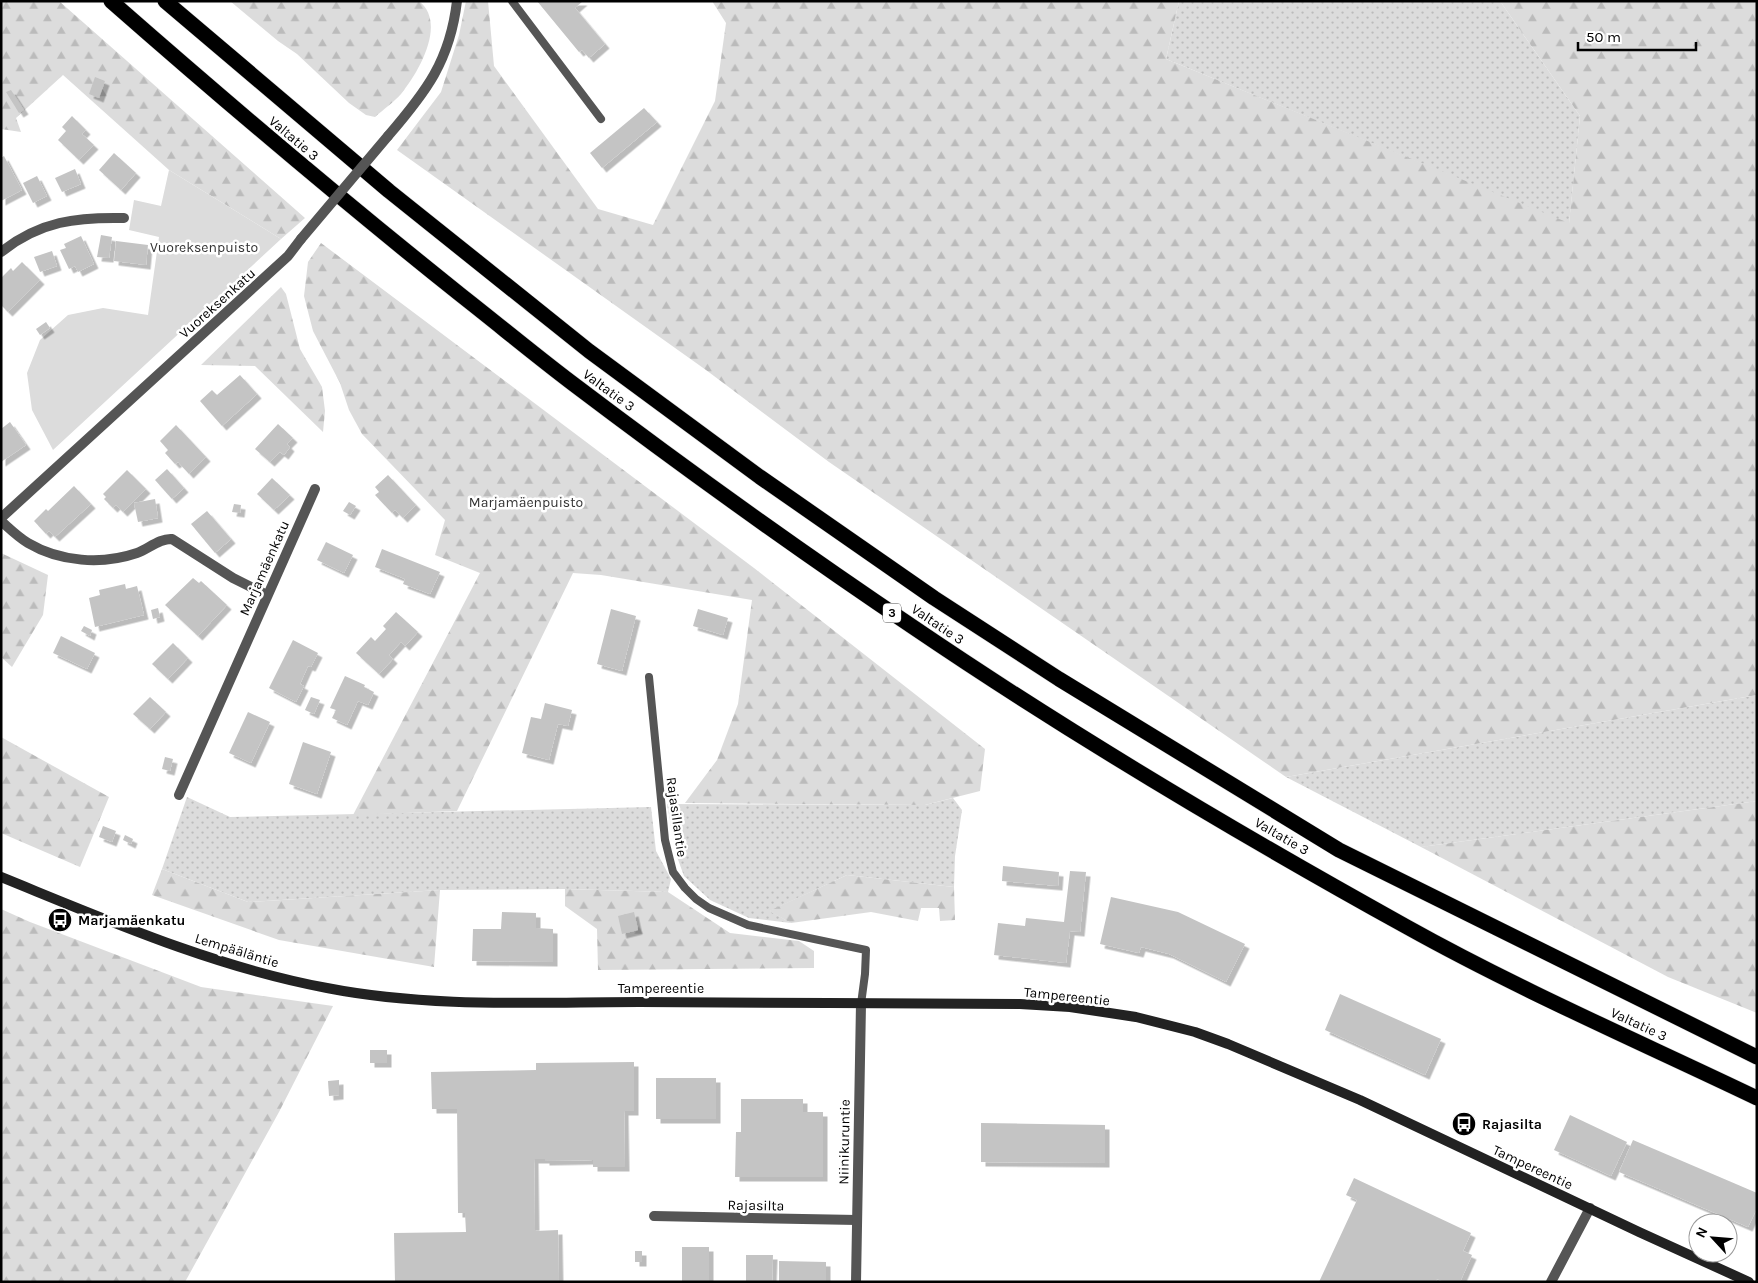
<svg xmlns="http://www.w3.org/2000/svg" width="1758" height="1283" viewBox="0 0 1758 1283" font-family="Karla,sans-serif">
	<defs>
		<pattern id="grass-dots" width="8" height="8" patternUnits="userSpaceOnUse" patternTransform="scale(1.25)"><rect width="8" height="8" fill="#dcdcdc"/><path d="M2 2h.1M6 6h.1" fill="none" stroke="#bbb" stroke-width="1.8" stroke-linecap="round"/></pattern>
		<pattern id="forest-firs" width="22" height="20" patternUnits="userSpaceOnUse" patternTransform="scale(1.25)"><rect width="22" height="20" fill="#dcdcdc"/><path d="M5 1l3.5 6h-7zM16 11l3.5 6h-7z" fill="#bbb"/></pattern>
		<filter id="shadow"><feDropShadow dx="4.5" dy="4.5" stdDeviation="0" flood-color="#0004"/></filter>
	</defs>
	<rect width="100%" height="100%" fill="#fff"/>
	<!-- grass -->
	<g fill="url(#grass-dots)">
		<path d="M1179,1h321l80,115 -11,108 -403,-165z"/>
		<path d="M1757,695v106l-336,46 -135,-70z"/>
		<path d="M187,797l43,20 421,-10 5,44 15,28 -3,13 -103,-3 -125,1 -192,12 -86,-33z"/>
		<path d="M953,798l9,12 -7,46 -1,31 -107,-12 -77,36 21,12 -42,-5 -39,-18 -26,-24 -8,-22 -9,-50 258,1z"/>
	</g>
	<!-- forest -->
	<g fill="url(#forest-firs)">
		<path d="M1,1h58l246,217 -24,21 -112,-69 -106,-95 -47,43 5,14 -20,-3z"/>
		<path d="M230,1h189c28,22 0,71 -18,93 -7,8 -17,15 -26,23l-9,-2 -17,-12 -52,-49 -19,-13z"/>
		<path d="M466,1h22l6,65 104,143 55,16 62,-124 11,-78 -14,-22h467l-13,58 403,164 11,-107 -80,-115h257v694l-471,82 -457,-315 -123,-92 -309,-220 44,-58 18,-57z"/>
		<path d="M321,243l433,325 231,181 -5,42 -55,14 -240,-2 32,-43 21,-56 14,-104 -151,-25 -28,-2 -116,238 -104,4 127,-242 -45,-18 10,-35 -83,-86 -13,-24 -9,-27 -27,-52 -9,-35 4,-34z"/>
		<path d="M281,287l5,7 14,55 22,38 3,24 -2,21 -68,-66 -54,-1z"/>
		<path d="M1,553l47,22 -5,40 -31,52 -11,-10z"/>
		<path d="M1,737l108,60 -29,70 -79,-34z"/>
		<path d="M1757,801v212l-89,-36 -247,-130z"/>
		<path d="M162,869l86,33 192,-12 -6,77 -155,-27 -127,-45z"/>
		<path d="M847,875l107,12 1,33 -15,1 -1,-13h-18l-3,13 -47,-9 -80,11 -22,-12z"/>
		<path d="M565,889l103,3 62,41 69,8 15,10v17l-216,2 -1,-41 -32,-23z"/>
		<path d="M1,909l29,13 171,65 132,19 -54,106 -94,170h-184z"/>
	</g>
	<!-- park -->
	<path fill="#dcdcdc" d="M169,170l112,69 -228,211 -21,-40 -5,-37 13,-33 28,-25 35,-7 45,7 11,-78 -30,-7 5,-30 27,6z"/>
	<!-- building -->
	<g fill="#c4c4c4" filter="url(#shadow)">
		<path d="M537,1h46l-8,7 30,36 -16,14 -7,-8 -3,2z"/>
		<path d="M95,77l10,4 -6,17 -10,-4z"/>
		<path d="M11,90l13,20 -5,3 -13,-21z"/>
		<path d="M644,108l13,14 -55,46 -12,-15z"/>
		<path d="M72,116l14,14 -4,4 12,11 -15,15 -21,-20 8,-9 -4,-4z"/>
		<path d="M114,153l22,20 -15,17 -22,-20z"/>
		<path d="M4,156l18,34 -21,11v-43z"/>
		<path d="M75,169l6,15 -19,8 -7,-14z"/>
		<path d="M37,176l10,20 -14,7 -10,-20z"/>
		<path d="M101,235l11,2 -3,21 -12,-1z"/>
		<path d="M81,236l13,28 -16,8 -3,-6 -6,3 -9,-19 6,-2 -2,-4z"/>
		<path d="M116,241l32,4 -2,20 -32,-4z"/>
		<path d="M52,251l5,15 -17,6 -6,-15z"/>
		<path d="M22,262l18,18 -32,32 -7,-7v-27l10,-10 2,3z"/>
		<path d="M46,322l4,6 -10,7 -4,-6z"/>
		<path d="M240,375l17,19 -35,32 -22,-25 12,-11 5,5z"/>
		<path d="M10,422l16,23 -25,17v-33z"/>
		<path d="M278,424l15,14 -6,6 3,3 -6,8 -4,-3 -10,10 -15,-13z"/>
		<path d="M176,425l30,32 -17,17 -11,-12 -3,2 -10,-11 3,-3 -8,-9z"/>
		<path d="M167,469l17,19 -12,11 -17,-19z"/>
		<path d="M127,470l19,19 -23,23 -7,-7 -3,3 -9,-9 2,-2 -3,-3z"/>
		<path d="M388,475l28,30 -13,13 -8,-8 -3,3 -17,-18 4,-3 -4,-5z"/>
		<path d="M272,478l18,17 -16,15 -17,-16z"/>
		<path d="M74,486l17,18 -36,33 -6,-6 -3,3 -12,-13 12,-12 2,2z"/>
		<path d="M155,499l3,19 -20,4 -4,-19z"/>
		<path d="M349,502l7,4 -6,9 -7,-4z"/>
		<path d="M234,504l7,1 -1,8 -8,-1z"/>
		<path d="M207,511l24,28 -16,14 -24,-29z"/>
		<path d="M326,542l27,13 -9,18 -27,-13z"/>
		<path d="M382,549l58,23 -10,22 -27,-10 2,-5 -30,-12z"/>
		<path d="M193,578l6,5 2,-2 26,24 -29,31 -33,-31z"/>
		<path d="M125,584l1,5 11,-3 7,29 -49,12 -6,-29 11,-3 -1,-5z"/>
		<path d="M158,608l2,9 -7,2 -2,-9z"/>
		<path d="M611,609l25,7 -14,55 -25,-7z"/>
		<path d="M698,609l30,9 -5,17 -30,-9z"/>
		<path d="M396,612l22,20 -13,14 -4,-4 -12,13 4,4 -14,15 -23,-21 15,-16 4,4 11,-12 -3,-3z"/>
		<path d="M84,626l8,4 -2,6 -9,-5z"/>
		<path d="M61,636l34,17 -8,16 -34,-16z"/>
		<path d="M293,640l25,13 -7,14 -3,-1 -8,18 4,2 -8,16 -27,-14z"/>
		<path d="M173,643l15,15 -20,21 -16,-15z"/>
		<path d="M345,676l20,9 -1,2 10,5 -6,13 -10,-4 -11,24 -15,-7 4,-8 -6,-2z"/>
		<path d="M150,697l16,15 -16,17 -17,-15z"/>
		<path d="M311,697l9,3 -6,14 -9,-4z"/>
		<path d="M545,703l27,7 -4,16 -10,-2 -9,36 -27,-7 9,-36 10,2z"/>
		<path d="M248,712l22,10 -19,41 -22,-10z"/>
		<path d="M303,742l28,10 -14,42 -28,-10z"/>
		<path d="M165,757l8,2 -3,12 -8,-2z"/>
		<path d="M103,826l13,5 -4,11 -13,-5z"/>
		<path d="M125,835l8,4 -2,5 -8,-4z"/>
		<path d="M1003,866l56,6 -1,14 -56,-5z"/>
		<path d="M1070,871l16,1 -6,60 -10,-1 -4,32 -72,-8 4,-32 27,3 1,-8 38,4z"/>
		<path d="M1111,897l67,15 67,32 -19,38 -57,-28 -28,-7 -2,6 -39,-9z"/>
		<path d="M502,912l34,1v15l17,1v33l-81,-1 1,-32h28z"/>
		<path d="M634,912l4,18 -16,4 -4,-18z"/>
		<path d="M1340,994l101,45 -16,36 -100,-45z"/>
		<rect x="370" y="1050" width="17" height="13"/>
		<path d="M634,1062v49h-10l1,56h-32v-7l-48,1v-2h-11l1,72 23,-1 1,52h-164l-1,-49 72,-1 -1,-19h-7l-1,-104h-25l-1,-37 105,-2v-7z"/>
		<rect x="656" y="1078" width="60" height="41"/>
		<path d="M339,1080v15l-10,1 -1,-15z"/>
		<path d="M741,1099h62v13h20v65h-88l1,-45h5z"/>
		<path d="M1570,1115l57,27 -16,34 -57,-26z"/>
		<path d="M981,1123l124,2v38l-124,-1z"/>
		<path d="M1633,1140l124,53v15l-9,19 -129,-55z"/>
		<path d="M1354,1178l117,55 -8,18 9,4 -12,27h-16l-7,-3 -1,3h-117l38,-82 -11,-5z"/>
		<rect x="682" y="1247" width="27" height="35"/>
		<rect x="635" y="1251" width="7" height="11"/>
		<path d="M746,1255h27l-1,27h-26z"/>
		<path d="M779,1261l47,1v20h-47z"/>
	</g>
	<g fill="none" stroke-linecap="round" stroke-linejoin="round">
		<!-- motorway casing -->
		<g stroke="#dbdbdb" stroke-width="16">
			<g id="motorway">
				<path d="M111,1c115,101 232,200 351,295 37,29 73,59 110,87 111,84 225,166 341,244 159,108 326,207 494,300 113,63 233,115 350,171"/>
				<path d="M165,1l224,190 200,160 171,126 174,121 125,81 280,171 418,207"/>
			</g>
		</g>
		<!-- service -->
		<g stroke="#555" stroke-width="8">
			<path d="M512,1l89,118"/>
			<path d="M649,677l16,163 8,32 12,16 11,11 13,9 39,17 118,25 -1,24 -4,30"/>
		</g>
		<!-- minor -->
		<g stroke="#555" stroke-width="10">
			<path d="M388,136c38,-44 62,-75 69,-135"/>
			<path d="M1,252c39,-31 76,-35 123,-34"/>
			<path d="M1,518l287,-262 13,-17"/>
			<path d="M1,521c9,8 17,16 27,22 32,19 74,22 109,10 11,-4 23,-15 35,-14l61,39 34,17"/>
			<path d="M179,795l136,-306"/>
			<path d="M654,1216l203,4"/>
			<path d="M856,1282l5,-278"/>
			<path d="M1551,1282l39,-74"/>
		</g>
		<!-- secondary -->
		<path stroke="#222" stroke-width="10" d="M1,877c106,43 213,90 326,111 102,20 209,14 312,14 127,0 254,2 381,2l50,3 66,10 59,15 33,12 132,56 279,132 110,50"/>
		<!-- motorway -->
		<use href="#motorway" stroke="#000" stroke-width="15"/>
		<!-- minor-bridge -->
		<path stroke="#555" stroke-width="10" d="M301,239l87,-103"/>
	</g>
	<!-- icons -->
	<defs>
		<g id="bus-disc" transform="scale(1.25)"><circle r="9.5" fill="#000" stroke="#fff"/><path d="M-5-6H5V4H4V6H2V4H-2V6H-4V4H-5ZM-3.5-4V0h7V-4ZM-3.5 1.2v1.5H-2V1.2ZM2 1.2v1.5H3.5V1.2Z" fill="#fff"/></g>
	</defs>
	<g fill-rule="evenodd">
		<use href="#bus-disc" x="60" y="920"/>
		<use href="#bus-disc" x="1464" y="1124"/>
	</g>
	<g text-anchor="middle" stroke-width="5" stroke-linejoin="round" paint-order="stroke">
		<!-- shield labels -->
		<rect fill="#fff" stroke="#4c4c4c" stroke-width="1" x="883" y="603.5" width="18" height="19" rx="4"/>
		<g font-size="12" font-weight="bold" fill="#000">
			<text x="892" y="617">3</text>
		</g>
		<!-- street labels -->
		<g font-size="14" fill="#000" stroke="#fff">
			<text transform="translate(294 138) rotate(40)" y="5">Valtatie 3</text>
			<text transform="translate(217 303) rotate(-42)" y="5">Vuoreksenkatu</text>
			<text transform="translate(609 390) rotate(36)" y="5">Valtatie 3</text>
			<text transform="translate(264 568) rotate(-66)" y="5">Marjamäenkatu</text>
			<text transform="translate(938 624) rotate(34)" y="5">Valtatie 3</text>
			<text transform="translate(677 817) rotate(82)" y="5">Rajasillantie</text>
			<text transform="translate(1282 836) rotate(30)" y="5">Valtatie 3</text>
			<text transform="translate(237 950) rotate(17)" y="5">Lempääläntie</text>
			<text x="661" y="993">Tampereentie</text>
			<text transform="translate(1067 996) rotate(6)" y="5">Tampereentie</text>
			<text transform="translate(1639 1024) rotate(25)" y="5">Valtatie 3</text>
			<text transform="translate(844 1142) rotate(-89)" y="5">Niinikuruntie</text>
			<text transform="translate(1533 1167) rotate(25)" y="5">Tampereentie</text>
			<text transform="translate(756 1205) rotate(1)" y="5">Rajasilta</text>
		</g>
		<!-- park labels -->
		<g font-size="14" fill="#333" stroke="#fff">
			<text x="204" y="252">Vuoreksenpuisto</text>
			<text x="526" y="507">Marjamäenpuisto</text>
		</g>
		<!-- poi labels -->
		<g font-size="14" font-weight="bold" fill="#000" stroke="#fff" text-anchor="start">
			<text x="78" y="925">Marjamäenkatu</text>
			<text x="1482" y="1129">Rajasilta</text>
		</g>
	</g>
	<!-- border -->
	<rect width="1758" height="1283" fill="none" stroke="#000000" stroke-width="5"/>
	<!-- north arrow -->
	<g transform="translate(1713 1238) rotate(296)"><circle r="24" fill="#ffffff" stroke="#999999"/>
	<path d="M0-4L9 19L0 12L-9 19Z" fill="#000000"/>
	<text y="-8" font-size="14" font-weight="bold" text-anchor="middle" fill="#000000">N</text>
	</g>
	<!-- scale -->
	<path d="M1578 42v8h118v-8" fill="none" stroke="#000000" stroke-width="2.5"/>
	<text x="1586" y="42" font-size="15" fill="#000000" stroke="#ffffff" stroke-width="4" paint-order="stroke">50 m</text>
</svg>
